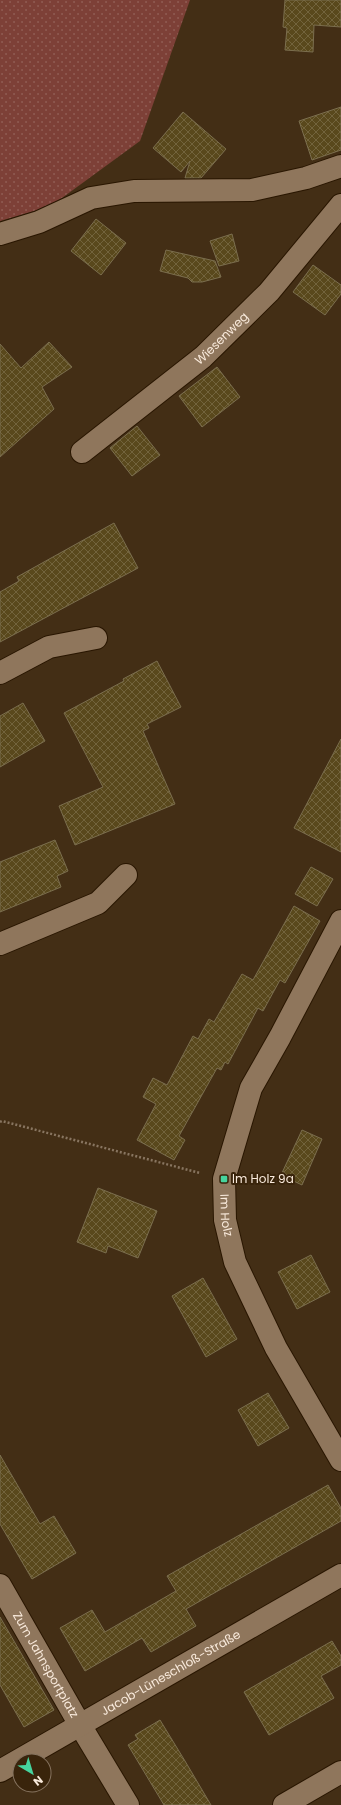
<svg xmlns="http://www.w3.org/2000/svg" width="341" height="1805" viewBox="0 0 341 1805" font-family="Poppins,sans-serif">
	<defs>
		<pattern id="grass-dots" width="8" height="8" patternUnits="userSpaceOnUse"><rect width="8" height="8" fill="#7d4037"/><path d="M2 2h.1M6 6h.1" fill="none" stroke="#905c53" stroke-width="1.8" stroke-linecap="round"/></pattern>
		<pattern id="building-cross-hatch" width="8" height="8" patternUnits="userSpaceOnUse"><rect width="8" height="8" fill="#59481c"/><path d="M0 0l8 8M0 8l8-8" fill="none" stroke="#72633c"/></pattern>
	</defs>
	<rect width="100%" height="100%" fill="#432e15"/>
	<!-- grass -->
	<path fill="url(#grass-dots)" d="M0,0h190l-50,141 -89,65 -51,15z"/>
	<!-- building -->
	<g fill="url(#building-cross-hatch)" stroke="#7b6e4e">
		<path d="M285,0h56v27l-27,-2 -1,27 -28,-2 2,-22 -4,-1z"/>
		<path d="M341,107v43l-29,10 -13,-39z"/>
		<path d="M183,112l43,37 -25,29h-16l5,-17 -9,11 -28,-24z"/>
		<path d="M96,219l30,24 -25,32 -30,-24z"/>
		<path d="M232,234l7,27 -20,5 -9,-25z"/>
		<path d="M166,250l49,11 6,16 -19,5h-10l-4,-4 -28,-7z"/>
		<path d="M313,265l28,20v9l-16,21 -32,-23z"/>
		<path d="M49,342l23,25 -30,20 12,22 -54,48v-113l21,24z"/>
		<path d="M217,367l23,30 -38,30 -23,-31z"/>
		<path d="M137,426l23,29 -28,21 -22,-28z"/>
		<path d="M114,523l24,45 -138,74v-50l19,-11 -2,-4z"/>
		<path d="M157,661l24,46 -34,17 2,4 -6,3 32,73 -100,41 -16,-39 44,-19 -39,-74 60,-32 -1,-2z"/>
		<path d="M23,703l22,38 -45,26v-51z"/>
		<path d="M341,739v113l-47,-24z"/>
		<path d="M55,840l13,31 -11,5 4,11 -61,25v-50z"/>
		<path d="M311,867l22,12 -16,27 -22,-12z"/>
		<path d="M294,906l26,15 -35,62 -5,-3 -17,31 -5,-3 -30,56 -3,-2 -4,8 -4,-2 -38,68 6,4 -11,20 -37,-20 19,-36 -13,-7 10,-19 14,7 26,-49 5,3 11,-20 5,3 28,-48 11,6z"/>
		<path d="M302,1130l20,9 -20,46 -21,-10z"/>
		<path d="M98,1188l59,23 -19,47 -30,-12 -2,7 -29,-11z"/>
		<path d="M311,1255l19,37 -33,17 -19,-37z"/>
		<path d="M203,1278l34,61 -31,18 -34,-61z"/>
		<path d="M268,1393l21,35 -31,18 -20,-36z"/>
		<path d="M0,1455l40,69 14,-8 22,37 -44,26 -32,-55z"/>
		<path d="M328,1485l13,23v13l-155,88 10,17 -45,26 -9,-14 -57,33 -25,-43 32,-18 13,22 71,-41 -9,-15z"/>
		<path d="M0,1617l54,93 -30,17 -24,-42z"/>
		<path d="M332,1641l9,15v9l-20,11 13,22 -65,37 -25,-43z"/>
		<path d="M160,1720l25,41 26,44h-47l-36,-60 10,-6 -3,-4z"/>
	</g>
	<g fill="none" stroke-linecap="round" stroke-linejoin="round">
		<!-- minor casing -->
		<g stroke="#291600" stroke-width="24">
			<g id="minor">
				<path d="M0,234l39,-12 52,-24 43,-7 118,-1 54,-12 35,-12"/>
				<path id="s1" d="M82,452l121,-95 66,-65 72,-87"/>
				<path d="M0,673l49,-26 47,-9"/>
				<path id="s2" d="M341,921l-61,116 -29,51 -27,91 1,41 10,42 41,86 65,112"/>
				<path d="M0,944l98,-41 28,-28"/>
				<path id="s3" d="M0,1585l80,140 48,80"/>
				<path id="s4" d="M0,1771l341,-196"/>
				<path d="M284,1805l57,-33"/>
			</g>
		</g>
		<!-- path -->
		<path stroke="#887560" stroke-width="2.5" stroke-dasharray="2 2" stroke-linecap="butt" d="M0,1122l2,-1 198,52"/>
		<!-- minor -->
		<use href="#minor" stroke="#8f765c" stroke-width="22"/>
	</g>
	<!-- markers -->
	<rect fill="#46d49e" stroke="#39240b" stroke-width="1.5" x="220" y="1175" width="8" height="8" rx="2"/>
	<g text-anchor="middle" stroke-width="4" stroke-linejoin="round" paint-order="stroke">
		<!-- street labels -->
		<g font-size="12" fill="#f9eadc" stroke="#39240b">
			<text dy="4" stroke="none"><textPath href="#s1" startOffset="180">Wiesenweg</textPath></text>
			<text dy="4" stroke="none"><textPath href="#s2" startOffset="321">Im Holz</textPath></text>
			<text dy="4" stroke="none"><textPath href="#s3" startOffset="92">Zum Jahnsportplatz</textPath></text>
			<text dy="4" stroke="none"><textPath href="#s4" startOffset="197">Jacob-Lüneschloß-Straße</textPath></text>
		</g>
		<!-- poi labels -->
		<g font-size="12" fill="#f9eadc" stroke="#39240b" text-anchor="start">
			<text x="232" y="1183">Im Holz 9a</text>
		</g>
	</g>
	<!-- north arrow -->
	<g transform="translate(32 1773) rotate(142)"><circle r="19" fill="#39240b" stroke="#86735f"/>
	<path d="M0-3L7 15L0 10L-7 15Z" fill="#46d49e"/>
	<text y="-6" font-size="11" font-weight="bold" text-anchor="middle" fill="#f9eadc">N</text>
	</g>
</svg>
